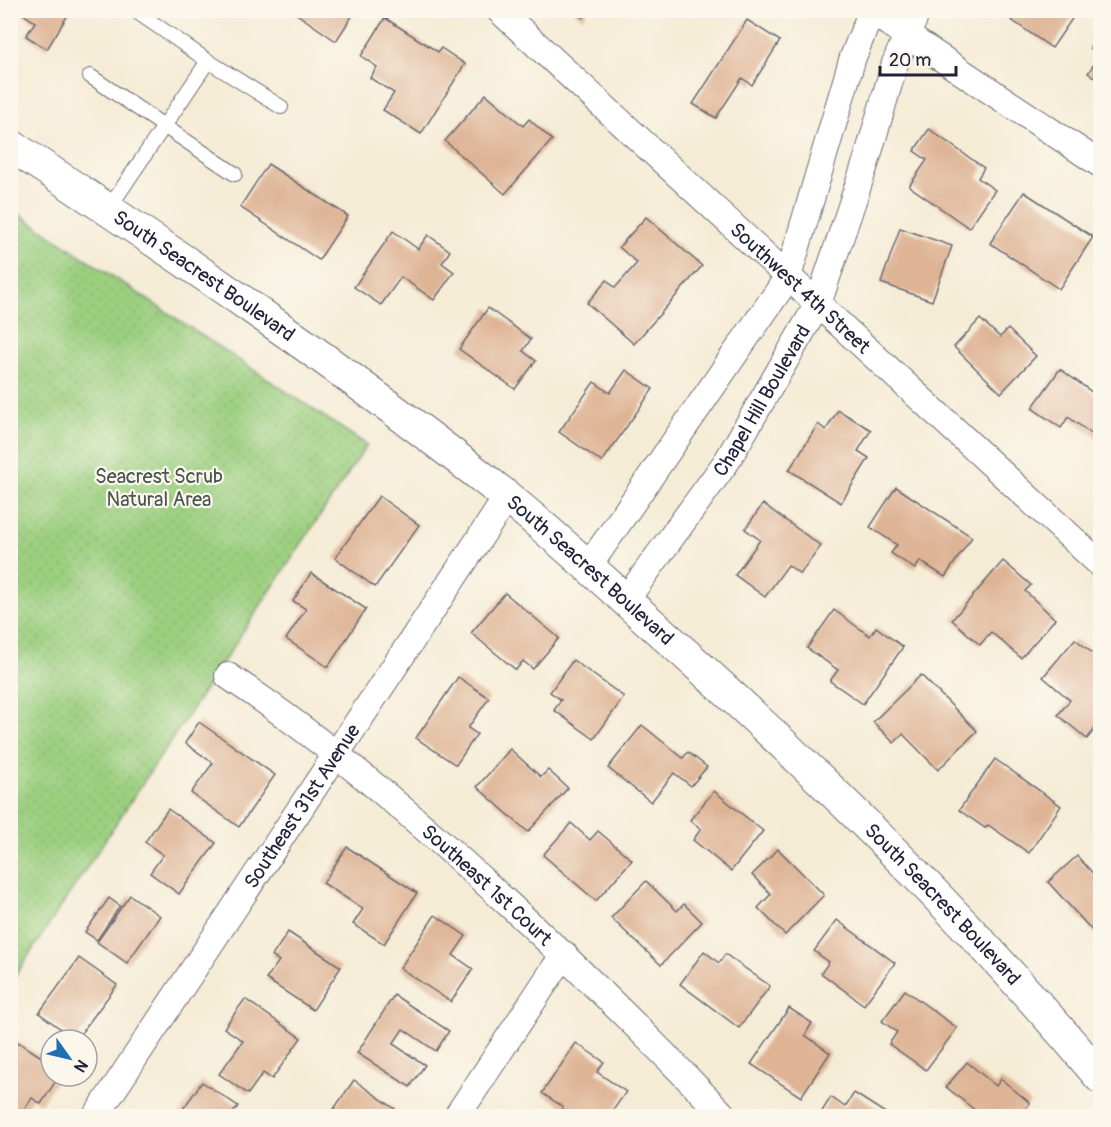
<svg xmlns="http://www.w3.org/2000/svg" width="1111" height="1127" viewBox="0 0 1111 1127" font-family="Pangolin,sans-serif">
	<defs>
		<pattern id="grass-dots" width="8" height="8" patternUnits="userSpaceOnUse" patternTransform="scale(1.5)"><rect width="8" height="8" fill="#9ccf80"/><path d="M2 2h.1M6 6h.1" fill="none" stroke="#86b170" stroke-width="1.8" stroke-linecap="round"/></pattern>
	</defs>
	<rect width="100%" height="100%" fill="#fbf7ec"/>
	<filter id="ink" filterUnits="userSpaceOnUse"><feTurbulence type="fractalNoise" baseFrequency=".0167" numOctaves="2"/><feDisplacementMap in="SourceGraphic" scale="12" xChannelSelector="R" yChannelSelector="G"/><feConvolveMatrix kernelMatrix="1 2 1 2 8 2 1 2 1" color-interpolation-filters="sRGB"/></filter>
	<filter id="wash" filterUnits="userSpaceOnUse"><feTurbulence type="fractalNoise" baseFrequency=".008" numOctaves="4" result="noise"/><feDisplacementMap in="SourceGraphic" scale="24" xChannelSelector="R" yChannelSelector="G"/><feGaussianBlur stdDeviation="1.35" result="paint"/><feColorMatrix in="noise" values="0 0 0 0 0 0 0 0 0 0 0 0 0 0 0 0 0 1.4 0 .05"/><feComposite in="paint" operator="in"/></filter>
	<g filter="url(#wash)">
		<rect width="100%" height="100%" fill="#f5ecd6"/>
		<!-- grass -->
		<path fill="url(#grass-dots)" stroke="#5f785e" stroke-width="1.5" d="M11,209l356,236 -356,537z"/>
		<g id="blocks">
			<!-- building -->
			<g fill="#deb495">
				<path d="M17,10h54l-24,39 -21,-13 9,-14z"/>
				<path d="M291,10h65l-20,31z"/>
				<path d="M571,10h17l-5,8z"/>
				<path d="M997,10h81l-26,38z"/>
				<path d="M385,18l53,34 3,-4 24,16 -44,70 -38,-24 11,-17 -24,-15 7,-11 -16,-11z"/>
				<path d="M747,20l33,21 -28,44 -10,-7 -26,40 -23,-14z"/>
				<path d="M1100,32v49l-12,-8 12,-18 -10,-7z"/>
				<path d="M486,94l37,32 6,-7 23,21 -47,54 -60,-53z"/>
				<path d="M929,129l55,39 -6,10 17,12 -26,38 -60,-42 18,-26 -13,-9z"/>
				<path d="M268,164l80,52 -29,44 -79,-53z"/>
				<path d="M1024,192l69,45 -34,52 -69,-46z"/>
				<path d="M646,217l56,49 -68,78 -47,-41 20,-23 8,8 22,-25 -18,-16z"/>
				<path d="M900,228l52,18 -20,55 -51,-18z"/>
				<path d="M393,231l25,18 10,-14 22,16 -8,12 12,9 -20,28 -33,-23 -20,28 -27,-18z"/>
				<path d="M488,308l43,31 -8,12 13,10 -21,28 -56,-40z"/>
				<path d="M980,319l20,18 8,-8 28,27 -35,37 -47,-46z"/>
				<path d="M1060,369l40,29v42l-32,-23 -7,11 -29,-20z"/>
				<path d="M626,370l27,19 -51,73 -43,-30 35,-50 16,11z"/>
				<path d="M838,410l33,20 -13,21 11,7 -28,45 -52,-33 29,-46 8,6z"/>
				<path d="M896,487l76,50 -27,40 -25,-16 -5,8 -24,-16 6,-8 -27,-18z"/>
				<path d="M379,496l40,29 -44,62 -40,-29z"/>
				<path d="M763,504l58,42 -21,28 -12,-9 -23,32 -30,-22 25,-35 -15,-11z"/>
				<path d="M1003,561l28,24 -6,6 30,28 -34,39 -30,-26 -11,13 -28,-25z"/>
				<path d="M311,573l55,36 -38,58 -42,-28 20,-30 -13,-8z"/>
				<path d="M505,593l54,45 -26,31 -10,-8 -7,9 -45,-37z"/>
				<path d="M834,610l36,26 6,-9 27,20 -40,57 -33,-23 8,-11 -31,-22z"/>
				<path d="M1075,639l25,20v63l-13,17 -29,-24 12,-15 -27,-23z"/>
				<path d="M573,660l51,37 -30,42 -40,-29 7,-10 -11,-8z"/>
				<path d="M921,675l56,56 -39,39 -35,-36 -9,9 -21,-21z"/>
				<path d="M458,677l31,21 -21,30 9,6 -21,31 -40,-27z"/>
				<path d="M199,722l76,53 -36,52 -48,-34 22,-30 -28,-20z"/>
				<path d="M642,725l41,33 5,-6 19,15 -16,19 -17,-13 -23,29 -43,-34z"/>
				<path d="M510,749l31,28 7,-7 20,18 -40,44 -51,-45z"/>
				<path d="M995,759l66,47 -32,47 -41,-28 -3,3 -26,-18z"/>
				<path d="M714,791l49,40 -32,40 -38,-31 8,-11 -11,-9z"/>
				<path d="M168,809l48,34 -37,51 -29,-21 13,-18 -18,-13z"/>
				<path d="M571,823l19,17 8,-9 34,29 -36,41 -53,-46z"/>
				<path d="M347,847l70,46 -33,51 -31,-20 10,-15 -40,-26z"/>
				<path d="M778,849l46,46 -39,40 -27,-27 13,-14 -19,-19z"/>
				<path d="M1077,856l23,25 -1,57 -51,-56z"/>
				<path d="M646,881l31,30 7,-7 18,18 -41,43 -50,-47z"/>
				<path d="M130,895l30,21 -33,47 -30,-21z"/>
				<path d="M109,898l11,8 -23,34 -12,-8z"/>
				<path d="M435,915l31,21 -13,19 20,14 -22,33 -51,-34z"/>
				<path d="M837,920l58,43 -31,42 -43,-32 8,-11 -15,-11z"/>
				<path d="M288,932l53,35 -28,43 -47,-31 13,-18 -7,-5z"/>
				<path d="M704,951l15,12 6,-9 45,32 -31,42 -59,-44z"/>
				<path d="M79,958l38,27 -41,55 -37,-27z"/>
				<path d="M905,990l52,38 -31,42 -37,-26 8,-12 -15,-11z"/>
				<path d="M394,995l55,36 -13,20 -33,-22 -10,15 32,21 -15,22 -53,-34z"/>
				<path d="M245,999l56,39 -29,41 -9,-6 -15,21 -29,-20 24,-33 -19,-13z"/>
				<path d="M789,1008l23,15 -7,12 25,18 -29,44 -50,-33z"/>
				<path d="M18,1042l33,21v13h8l-18,28 -9,-6 -12,18h-10v-63z"/>
				<path d="M576,1043l28,19 -7,10 29,20 -17,24h-52l6,-9 -21,-14z"/>
				<path d="M967,1062l29,24 5,-7 29,24 -11,13h-48l5,-5 -30,-24z"/>
				<path d="M354,1080l41,29 -5,7h-61z"/>
				<path d="M202,1082l36,24 -7,10h-53z"/>
				<path d="M854,1093l36,23h-71l12,-19 14,10z"/>
			</g>
		</g>
	</g>
	<g filter="url(#ink)">
		<use href="#blocks" fill-opacity="0" stroke="#6c6971" stroke-width="1.5"/>
		<g fill="none" stroke-linecap="round" stroke-linejoin="round">
			<!-- service casing -->
			<g stroke="#6c6971" stroke-width="16">
				<g id="service">
					<path d="M137,12l71,49"/>
					<path d="M90,76l145,98"/>
					<path d="M107,211l101,-150 73,46"/>
				</g>
			</g>
			<!-- minor casing -->
			<g stroke="#6c6971" stroke-width="28">
				<g id="minor">
					<path id="s1" d="M499,10l601,554"/>
					<path d="M872,12l228,152"/>
					<path d="M588,567l200,-290 65,-220 19,-47"/>
					<path id="s2" d="M625,601l102,-140 91,-157 48,-142 29,-99 23,-53"/>
					<path id="s3" d="M228,676c94,62 180,135 262,211 81,74 159,150 234,229"/>
					<path id="s4" d="M96,1116l411,-619"/>
					<path d="M457,1116l107,-162"/>
				</g>
			</g>
			<!-- tertiary casing -->
			<g stroke="#6c6971" stroke-width="34">
				<g id="tertiary">
					<path id="s5" d="M10,145c170,111 338,226 496,351 51,41 99,86 147,129 159,141 311,290 447,452"/>
				</g>
			</g>
			<!-- service -->
			<use href="#service" stroke="#fff" stroke-width="14"/>
			<!-- minor -->
			<use href="#minor" stroke="#fff" stroke-width="26"/>
			<!-- tertiary -->
			<use href="#tertiary" stroke="#fff" stroke-width="32"/>
		</g>
	</g>
	<g text-anchor="middle" stroke-width="4.5" stroke-linejoin="round" paint-order="stroke">
		<!-- street labels -->
		<g font-size="20" fill="#22223b" stroke="#fbf7ec">
			<text dy="7" stroke="none"><textPath href="#s5" startOffset="234">South Seacrest Boulevard</textPath></text>
			<text dy="7" stroke="none"><textPath href="#s1" startOffset="410">Southwest 4th Street</textPath></text>
			<text dy="7" stroke="none"><textPath href="#s2" startOffset="243">Chapel Hill Boulevard</textPath></text>
			<text dy="7" stroke="none"><textPath href="#s5" startOffset="720">South Seacrest Boulevard</textPath></text>
			<text dy="7" stroke="none"><textPath href="#s4" startOffset="372">Southeast 31st Avenue</textPath></text>
			<text dy="7" stroke="none"><textPath href="#s3" startOffset="333">Southeast 1st Court</textPath></text>
			<text dy="7" stroke="none"><textPath href="#s5" startOffset="1206">South Seacrest Boulevard</textPath></text>
		</g>
		<!-- park labels -->
		<g font-size="20" fill="#475650" stroke="#fbf7ec">
			<text x="159" y="483">Seacrest Scrub<tspan x="159" dy="23">Natural Area</tspan></text>
		</g>
	</g>
	<!-- margin -->
	<rect width="1111" height="1127" fill="none" stroke="#fbf7ec" stroke-width="36"/>
	<!-- north arrow -->
	<g transform="translate(69 1058) rotate(124)"><circle r="28" fill="#fbf7ec" stroke="#a4a2a5" stroke-width="1.5"/>
	<path d="M0-4.5L10 22L0 15L-10 22Z" fill="#1f6fb2"/>
	<text y="-9" font-size="16" font-weight="bold" text-anchor="middle" fill="#22223b">N</text>
	</g>
	<!-- scale -->
	<path d="M880 66v9h76v-9" fill="none" stroke="#22223b" stroke-width="3"/>
	<text x="889" y="66" font-size="18" fill="#22223b" stroke="#fbf7ec" stroke-width="4.5" paint-order="stroke">20 m</text>
</svg>
